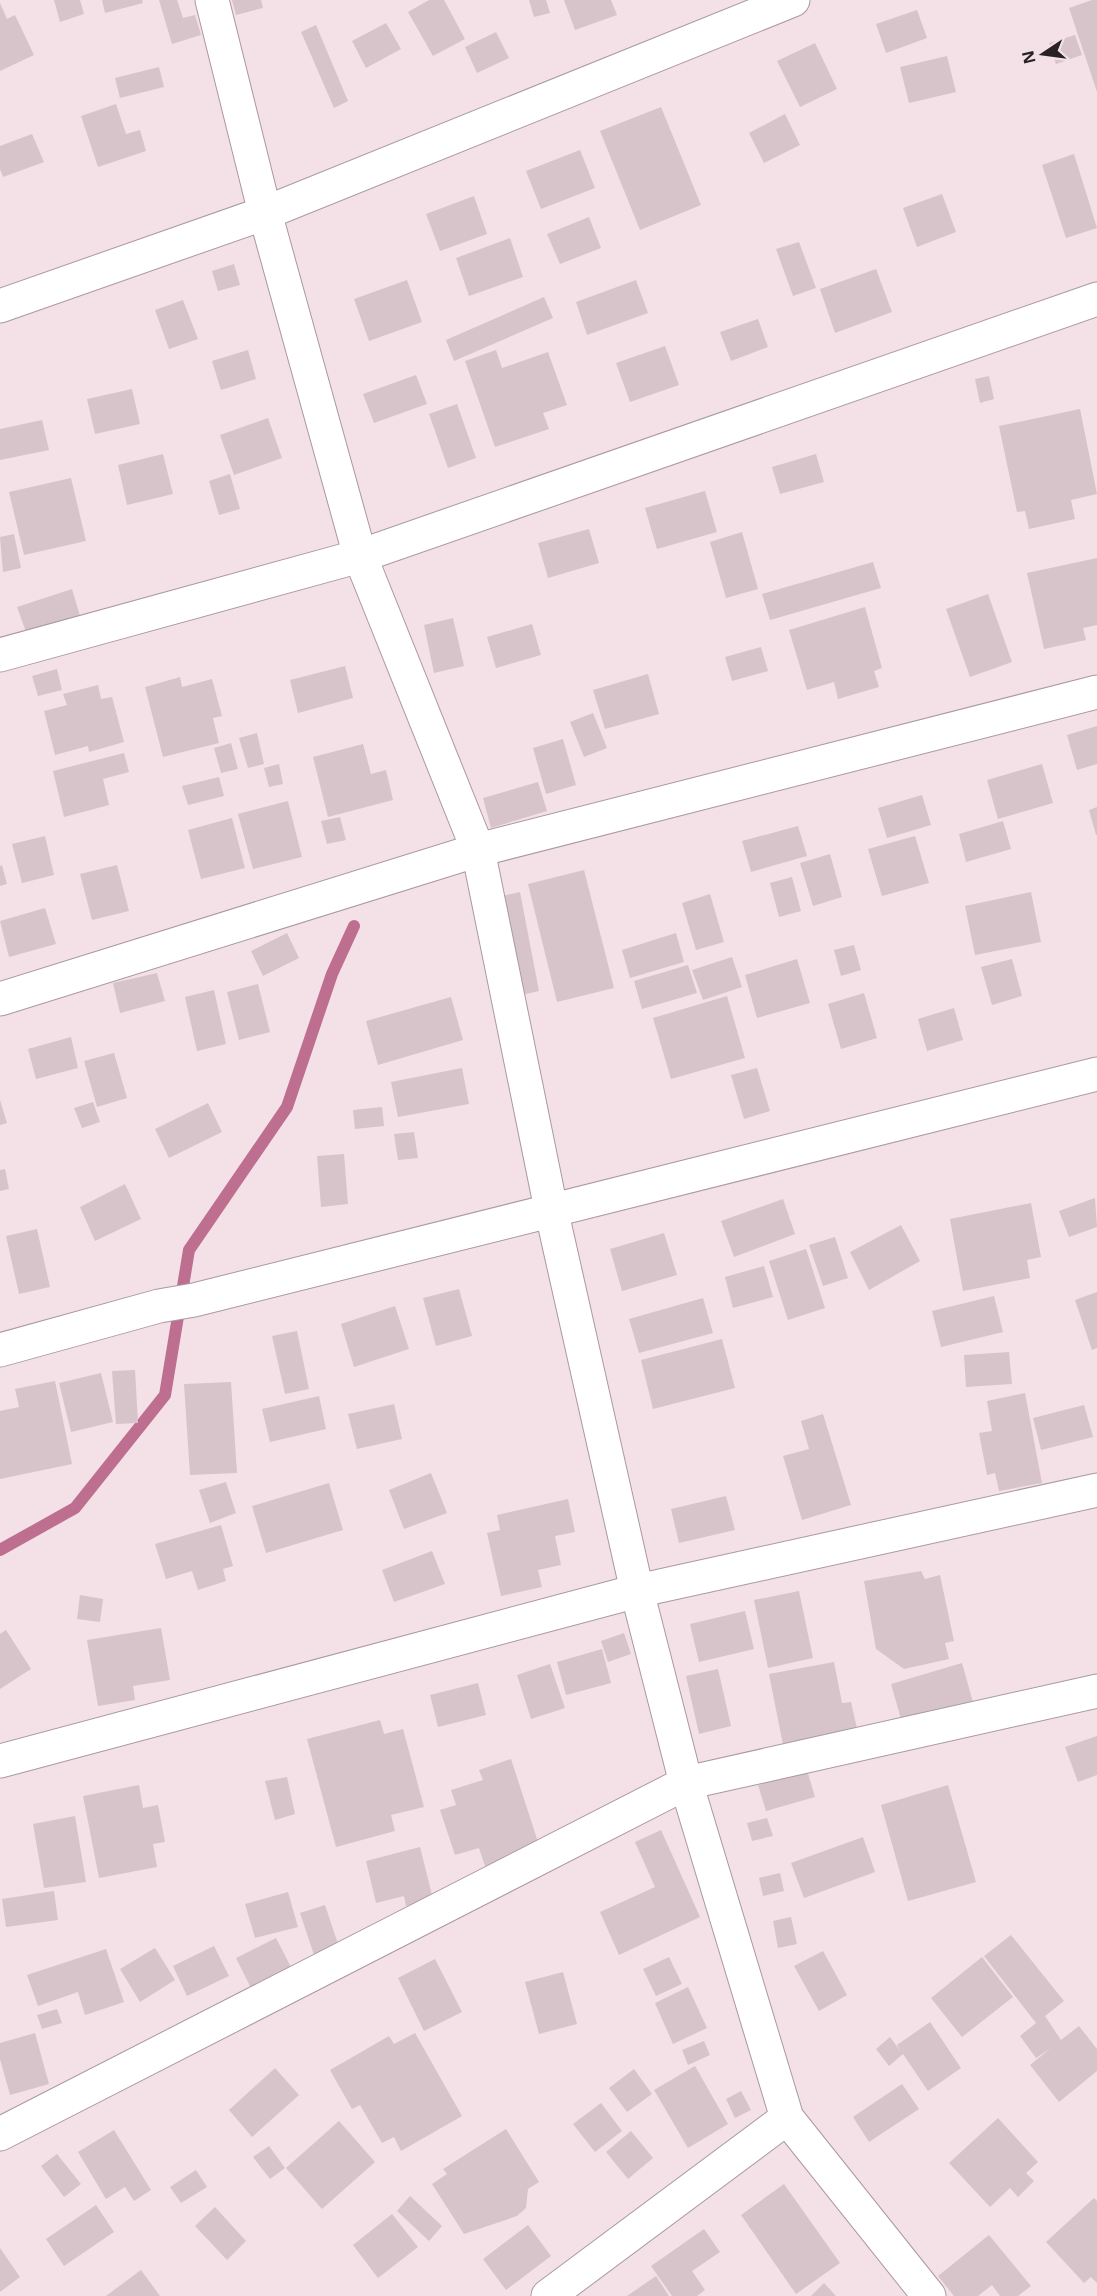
<svg xmlns="http://www.w3.org/2000/svg" width="1097" height="2296" viewBox="0 0 1097 2296" font-family="'Noto Sans',sans-serif">
	<rect width="100%" height="100%" fill="#f4e1e7"/>
	<g fill="none" stroke-linecap="round" stroke-linejoin="round">
		<!-- stream -->
		<path stroke="#be6e8f" stroke-width="12" d="M0,1550l75,-42 90,-113 24,-145 98,-143 45,-133 22,-48"/>
	</g>
	<!-- building -->
	<g fill="#d6c4ca">
		<path d="M54,0h26l4,14 -24,8z"/>
		<path d="M102,0h40l1,3 -38,10z"/>
		<path d="M159,0h18l6,18 12,-3 6,20 -29,9z"/>
		<path d="M232,0h29l2,8 -27,7z"/>
		<path d="M429,0h15l21,39 -32,17 -25,-44z"/>
		<path d="M529,0h17l4,13 -16,4z"/>
		<path d="M564,0h47l6,15 -42,15z"/>
		<path d="M1092,0h5v92l-28,-84z"/>
		<path d="M0,3l7,16 8,-4 19,40 -34,16z"/>
		<path d="M917,10l10,28 -41,15 -10,-29z"/>
		<path d="M386,23l15,26 -35,19 -14,-27z"/>
		<path d="M316,25l32,76 -14,7 -33,-76z"/>
		<path d="M496,32l13,26 -32,15 -12,-26z"/>
		<path d="M1075,35l7,20 -26,9 -7,-21z"/>
		<path d="M815,43l22,46 -37,18 -23,-46z"/>
		<path d="M947,56l9,36 -47,11 -9,-36z"/>
		<path d="M159,67l5,20 -44,11 -5,-20z"/>
		<path d="M116,104l10,30 14,-4 6,21 -48,16 -17,-51z"/>
		<path d="M661,107l40,98 -61,25 -40,-99z"/>
		<path d="M785,114l15,31 -36,18 -15,-30z"/>
		<path d="M32,134l12,28 -41,15 -3,-8v-23z"/>
		<path d="M580,150l15,38 -54,21 -15,-38z"/>
		<path d="M1074,154l23,74 -31,10 -24,-73z"/>
		<path d="M942,194l14,38 -39,15 -14,-39z"/>
		<path d="M474,196l13,38 -47,17 -14,-37z"/>
		<path d="M589,217l12,31 -41,16 -13,-30z"/>
		<path d="M510,238l13,39 -54,19 -13,-38z"/>
		<path d="M799,242l17,46 -23,8 -17,-47z"/>
		<path d="M234,264l6,21 -22,6 -6,-20z"/>
		<path d="M876,269l16,43 -57,21 -15,-44z"/>
		<path d="M407,280l15,42 -53,19 -15,-42z"/>
		<path d="M636,280l12,33 -61,22 -11,-33z"/>
		<path d="M544,297l9,21 -99,43 -8,-21z"/>
		<path d="M183,300l15,39 -29,10 -14,-39z"/>
		<path d="M758,319l10,28 -37,14 -11,-29z"/>
		<path d="M665,346l14,39 -49,17 -14,-39z"/>
		<path d="M248,350l8,29 -35,11 -9,-29z"/>
		<path d="M496,350l6,18 46,-16 19,53 -24,8 6,16 -54,18 -30,-86z"/>
		<path d="M416,375l11,29 -53,19 -11,-29z"/>
		<path d="M989,376l5,23 -14,4 -5,-24z"/>
		<path d="M132,389l8,35 -45,10 -8,-35z"/>
		<path d="M457,404l19,54 -28,10 -19,-54z"/>
		<path d="M1080,409l17,85 -26,6 4,19 -46,10 -4,-18 -8,1 -18,-86z"/>
		<path d="M268,418l14,40 -48,17 -14,-40z"/>
		<path d="M42,420l7,30 -49,10v-31z"/>
		<path d="M163,454l10,40 -46,11 -9,-40z"/>
		<path d="M816,454l8,28 -44,12 -8,-27z"/>
		<path d="M230,474l10,35 -21,6 -10,-34z"/>
		<path d="M71,478l15,63 -62,14 -15,-63z"/>
		<path d="M705,491l12,41 -60,17 -12,-41z"/>
		<path d="M589,529l10,34 -51,15 -10,-35z"/>
		<path d="M742,532l16,57 -32,9 -16,-56z"/>
		<path d="M14,534l7,34 -18,4 -3,-35z"/>
		<path d="M1097,558v67l-14,3 3,12 -42,9 -17,-76z"/>
		<path d="M873,562l8,26 -111,32 -8,-26z"/>
		<path d="M72,589l8,27 -54,16 -9,-25z"/>
		<path d="M988,594l24,68 -42,15 -24,-68z"/>
		<path d="M865,607l17,61 -8,3 5,16 -41,12 -4,-17 -27,8 -18,-60z"/>
		<path d="M453,618l11,48 -30,7 -10,-48z"/>
		<path d="M532,624l9,31 -45,13 -9,-31z"/>
		<path d="M761,647l7,24 -36,10 -7,-24z"/>
		<path d="M345,666l8,32 -55,15 -8,-33z"/>
		<path d="M57,669l5,21 -24,6 -6,-20z"/>
		<path d="M648,674l11,40 -54,15 -12,-39z"/>
		<path d="M180,677l2,10 30,-8 10,37 -9,2 6,25 -56,14 -18,-70z"/>
		<path d="M98,685l3,14 11,-2 12,45 -35,10 -1,-6 -33,9 -11,-44 23,-6 -4,-11z"/>
		<path d="M593,713l14,35 -23,9 -14,-35z"/>
		<path d="M1097,726v38l-20,6 -10,-35z"/>
		<path d="M257,733l7,31 -16,4 -9,-30z"/>
		<path d="M563,739l13,46 -30,9 -13,-46z"/>
		<path d="M231,743l7,26 -17,4 -7,-25z"/>
		<path d="M363,744l8,30 15,-4 7,30 -65,17 -15,-60z"/>
		<path d="M124,753l5,19 -26,7 6,26 -45,12 -11,-46z"/>
		<path d="M279,764l4,20 -14,3 -5,-19z"/>
		<path d="M1042,764l11,39 -55,16 -11,-39z"/>
		<path d="M219,777l5,19 -36,9 -6,-19z"/>
		<path d="M538,782l9,29 -56,17 -8,-30z"/>
		<path d="M922,795l9,30 -44,13 -9,-30z"/>
		<path d="M288,801l14,56 -49,12 -15,-55z"/>
		<path d="M1097,807v28h-1l-7,-25z"/>
		<path d="M340,817l6,23 -19,4 -6,-23z"/>
		<path d="M232,818l13,50 -44,11 -13,-49z"/>
		<path d="M1003,821l8,28 -45,13 -7,-28z"/>
		<path d="M798,826l9,30 -56,16 -9,-31z"/>
		<path d="M45,836l9,39 -32,8 -10,-39z"/>
		<path d="M915,836l14,47 -47,13 -14,-47z"/>
		<path d="M830,854l12,43 -29,9 -13,-43z"/>
		<path d="M2,865l5,19 -7,2v-20z"/>
		<path d="M117,865l12,46 -37,9 -12,-46z"/>
		<path d="M584,870l30,118 -57,14 -29,-118z"/>
		<path d="M792,877l9,34 -22,6 -9,-34z"/>
		<path d="M520,892l19,99 -18,4 -19,-99z"/>
		<path d="M1031,892l10,50 -66,13 -10,-49z"/>
		<path d="M710,894l14,48 -28,8 -14,-47z"/>
		<path d="M45,908l11,36 -47,13 -9,-36z"/>
		<path d="M287,933l12,25 -36,18 -12,-25z"/>
		<path d="M676,933l8,29 -54,16 -8,-28z"/>
		<path d="M854,945l7,25 -20,6 -7,-26z"/>
		<path d="M732,957l10,30 -39,13 -11,-30z"/>
		<path d="M797,959l13,44 -53,15 -12,-43z"/>
		<path d="M1012,959l10,37 -30,9 -11,-38z"/>
		<path d="M688,965l9,28 -55,16 -8,-28z"/>
		<path d="M157,973l8,28 -45,12 -7,-30z"/>
		<path d="M258,984l12,48 -31,8 -12,-48z"/>
		<path d="M214,990l12,54 -29,7 -12,-54z"/>
		<path d="M864,993l13,45 -36,11 -13,-45z"/>
		<path d="M727,996l18,62 -74,21 -18,-61z"/>
		<path d="M451,997l12,43 -85,25 -12,-44z"/>
		<path d="M954,1008l9,32 -36,11 -9,-32z"/>
		<path d="M71,1037l7,31 -42,11 -8,-30z"/>
		<path d="M114,1053l13,45 -30,9 -13,-46z"/>
		<path d="M462,1068l7,36 -71,13 -7,-35z"/>
		<path d="M757,1068l13,43 -26,8 -13,-44z"/>
		<path d="M0,1100l7,23 -7,2z"/>
		<path d="M93,1102l7,20 -18,6 -8,-20z"/>
		<path d="M208,1103l14,29 -53,26 -14,-29z"/>
		<path d="M382,1107l2,19 -29,3 -2,-19z"/>
		<path d="M414,1132l4,26 -20,2 -4,-26z"/>
		<path d="M344,1154l4,50 -27,3 -4,-51z"/>
		<path d="M5,1169l4,20 -9,2v-21z"/>
		<path d="M125,1184l16,35 -46,22 -15,-34z"/>
		<path d="M1095,1198l2,29 -28,10 -10,-26z"/>
		<path d="M783,1199l12,35 -61,23 -13,-36z"/>
		<path d="M1031,1203l10,54 -14,3 3,18 -67,13 -13,-72z"/>
		<path d="M901,1225l19,36 -51,29 -19,-38z"/>
		<path d="M37,1229l13,58 -31,7 -13,-58z"/>
		<path d="M664,1233l13,42 -55,16 -12,-42z"/>
		<path d="M835,1237l13,41 -25,8 -14,-41z"/>
		<path d="M806,1249l19,59 -37,12 -19,-59z"/>
		<path d="M764,1266l9,31 -40,11 -8,-31z"/>
		<path d="M459,1289l13,47 -36,10 -13,-48z"/>
		<path d="M1097,1292v56l-5,2 -17,-50z"/>
		<path d="M994,1296l9,36 -62,15 -9,-36z"/>
		<path d="M703,1298l10,35 -74,20 -10,-34z"/>
		<path d="M395,1306l14,43 -55,18 -13,-43z"/>
		<path d="M297,1331l12,58 -24,5 -13,-58z"/>
		<path d="M722,1339l13,49 -82,21 -12,-49z"/>
		<path d="M1009,1352l3,32 -46,3 -2,-32z"/>
		<path d="M135,1370l3,53 -22,1 -4,-53z"/>
		<path d="M101,1373l12,49 -42,10 -12,-49z"/>
		<path d="M55,1381l17,83 -72,15v-68l19,-4 -4,-18z"/>
		<path d="M231,1382l6,91 -47,2 -6,-91z"/>
		<path d="M1025,1393l17,90 -43,8 -4,-18 -8,2 -8,-42 13,-2 -5,-30z"/>
		<path d="M319,1396l7,33 -56,13 -8,-33z"/>
		<path d="M394,1404l8,35 -45,10 -9,-35z"/>
		<path d="M1084,1405l9,32 -52,13 -8,-32z"/>
		<path d="M823,1414l28,91 -49,15 -19,-64 26,-7 -8,-28z"/>
		<path d="M431,1473l16,40 -43,16 -15,-39z"/>
		<path d="M226,1482l10,31 -26,10 -11,-33z"/>
		<path d="M329,1483l14,47 -77,23 -14,-47z"/>
		<path d="M726,1496l9,34 -56,13 -8,-34z"/>
		<path d="M568,1499l7,33 -20,4 6,29 -23,5 4,17 -41,9 -14,-63 13,-3 -3,-15z"/>
		<path d="M221,1525l12,41 -10,3 3,12 -28,9 -6,-19 -26,8 -11,-35z"/>
		<path d="M432,1551l13,33 -51,18 -12,-32z"/>
		<path d="M921,1571l4,8 15,-4 14,66 -9,2 4,16 -45,10 -28,-20 -12,-68z"/>
		<path d="M799,1591l14,67 -45,10 -14,-68z"/>
		<path d="M80,1595l23,4 -3,23 -23,-3z"/>
		<path d="M745,1611l9,38 -55,13 -9,-38z"/>
		<path d="M161,1628l9,52 -37,6 2,14 -37,6 -11,-66z"/>
		<path d="M6,1630l25,39 -31,20v-55z"/>
		<path d="M624,1633l7,21 -23,8 -7,-21z"/>
		<path d="M602,1649l9,34 -45,12 -9,-33z"/>
		<path d="M834,1662l8,41 9,-1 7,31 -74,17 -15,-76z"/>
		<path d="M962,1663l14,50 -71,20 -14,-49z"/>
		<path d="M550,1664l15,44 -34,11 -14,-44z"/>
		<path d="M718,1669l13,57 -32,8 -13,-58z"/>
		<path d="M478,1683l8,32 -48,12 -8,-32z"/>
		<path d="M380,1720l4,14 19,-5 21,78 -33,8 4,16 -59,16 -29,-108z"/>
		<path d="M1097,1736v39l-19,7 -13,-35z"/>
		<path d="M511,1759l29,89 -55,18 -6,-18 -24,7 -15,-45 16,-5 -5,-15 32,-10 -4,-10z"/>
		<path d="M807,1770l8,27 -49,14 -8,-26z"/>
		<path d="M287,1777l8,37 -20,6 -10,-39z"/>
		<path d="M139,1785l4,23 15,-3 7,37 -12,2 4,23 -58,11 -16,-82z"/>
		<path d="M948,1785l28,97 -68,19 -27,-96z"/>
		<path d="M75,1816l11,66 -42,6 -11,-64z"/>
		<path d="M767,1818l6,18 -21,5 -5,-18z"/>
		<path d="M661,1830l39,87 -81,38 -19,-43 55,-25 -20,-45z"/>
		<path d="M863,1837l12,35 -71,26 -13,-35z"/>
		<path d="M420,1847l13,52 -27,7 -2,-10 -28,7 -10,-42z"/>
		<path d="M780,1873l4,18 -21,5 -4,-18z"/>
		<path d="M54,1891l4,29 -52,7 -4,-28z"/>
		<path d="M288,1892l10,35 -43,11 -10,-34z"/>
		<path d="M325,1905l15,45 -25,8 -15,-45z"/>
		<path d="M791,1917l6,27 -19,4 -5,-27z"/>
		<path d="M1011,1935l53,66 -19,15 16,24 18,-14 18,23v22l-38,31 -29,-37 21,-17 -15,10 -16,-22 16,-13 -52,-67z"/>
		<path d="M276,1938l18,35 -40,21 -18,-36z"/>
		<path d="M214,1946l15,30 -42,20 -14,-30z"/>
		<path d="M155,1948l20,32 -35,22 -20,-33z"/>
		<path d="M106,1949l18,53 -39,13 -7,-23 -40,14 -11,-31z"/>
		<path d="M823,1951l24,44 -28,16 -25,-45z"/>
		<path d="M669,1957l13,27 -26,12 -13,-27z"/>
		<path d="M982,1957l31,40 -51,40 -31,-39z"/>
		<path d="M435,1959l27,53 -38,19 -26,-53z"/>
		<path d="M563,1972l14,52 -38,10 -14,-52z"/>
		<path d="M688,1987l19,41 -34,16 -18,-41z"/>
		<path d="M57,2009l5,14 -20,6 -5,-14z"/>
		<path d="M930,2022l31,46 -33,23 -25,-37 -14,12 -13,-17 14,-12 11,15 -4,-7z"/>
		<path d="M35,2033l14,51 -39,11 -10,-36v-16z"/>
		<path d="M415,2033l47,83 -61,35 -7,-14 -12,6 -22,-38 -8,4 -22,-39 59,-34 5,8z"/>
		<path d="M704,2041l6,14 -22,10 -6,-15z"/>
		<path d="M695,2066l33,58 -40,24 -34,-58z"/>
		<path d="M275,2068l24,27 -47,42 -23,-27z"/>
		<path d="M634,2069l18,25 -25,18 -18,-24z"/>
		<path d="M902,2084l17,25 -50,33 -16,-25z"/>
		<path d="M741,2091l10,19 -16,8 -9,-19z"/>
		<path d="M601,2103l21,28 -27,21 -22,-28z"/>
		<path d="M998,2118l40,44 -12,11 8,8 -16,16 -8,-9 -20,19 -41,-44z"/>
		<path d="M339,2121l36,41 -53,47 -36,-41z"/>
		<path d="M506,2129l33,53 -11,7 -2,19 -9,8 -53,18 -32,-50 15,-10 -4,-5z"/>
		<path d="M114,2130l37,60 -17,11 -9,-14 -19,12 -28,-47z"/>
		<path d="M631,2131l22,27 -25,21 -22,-27z"/>
		<path d="M269,2146l16,22 -15,11 -17,-22z"/>
		<path d="M57,2154l24,30 -17,13 -23,-31z"/>
		<path d="M196,2170l11,17 -26,16 -11,-16z"/>
		<path d="M784,2184l56,79 -44,31 -55,-79z"/>
		<path d="M410,2196l32,30 -13,15 -32,-30z"/>
		<path d="M1094,2198l3,3v82l-6,-6 -7,6 -38,-41z"/>
		<path d="M96,2205l18,27 -50,34 -18,-27z"/>
		<path d="M215,2207l31,34 -19,19 -32,-34z"/>
		<path d="M392,2214l26,33 -40,31 -25,-33z"/>
		<path d="M528,2225l23,31 -45,34 -23,-31z"/>
		<path d="M704,2229l16,23 -28,19 13,19 -8,6h-25l-21,-30z"/>
		<path d="M989,2235l42,51 -13,10h-18l-8,-11 -14,11h-24l-16,-20z"/>
		<path d="M0,2248l20,29 -20,15z"/>
		<path d="M141,2270l19,26h-54z"/>
		<path d="M656,2276l13,20h-42z"/>
		<path d="M824,2283l12,13h-25z"/>
	</g>
	<g fill="none" stroke-linecap="round" stroke-linejoin="round">
		<!-- minor casing -->
		<g stroke="#aa999f" stroke-width="35">
			<g id="minor">
				<path d="M212,0l53,213 95,343 118,294 73,359 86,382 49,192 101,335 142,178"/>
				<path d="M0,306l265,-93 528,-213"/>
				<path d="M0,655l360,-99 737,-257"/>
				<path d="M0,999l478,-149 619,-158"/>
				<path d="M0,1350l159,-44 35,-6 903,-226"/>
				<path d="M0,1761l637,-170 460,-101"/>
				<path d="M0,2134l686,-351 411,-92"/>
				<path d="M548,2296l239,-178"/>
			</g>
		</g>
		<!-- minor -->
		<use href="#minor" stroke="#fff" stroke-width="33"/>
	</g>
	<!-- north arrow -->
	<g transform="translate(1043 54) rotate(257)" stroke="#f4e1e7" stroke-width="4.5" paint-order="stroke">
	<path d="M0-4.5L10 22L0 15L-10 22Z" fill="#292224"/>
	<text y="-9" font-size="16" font-weight="bold" text-anchor="middle" fill="#292224">N</text>
	</g>
</svg>
